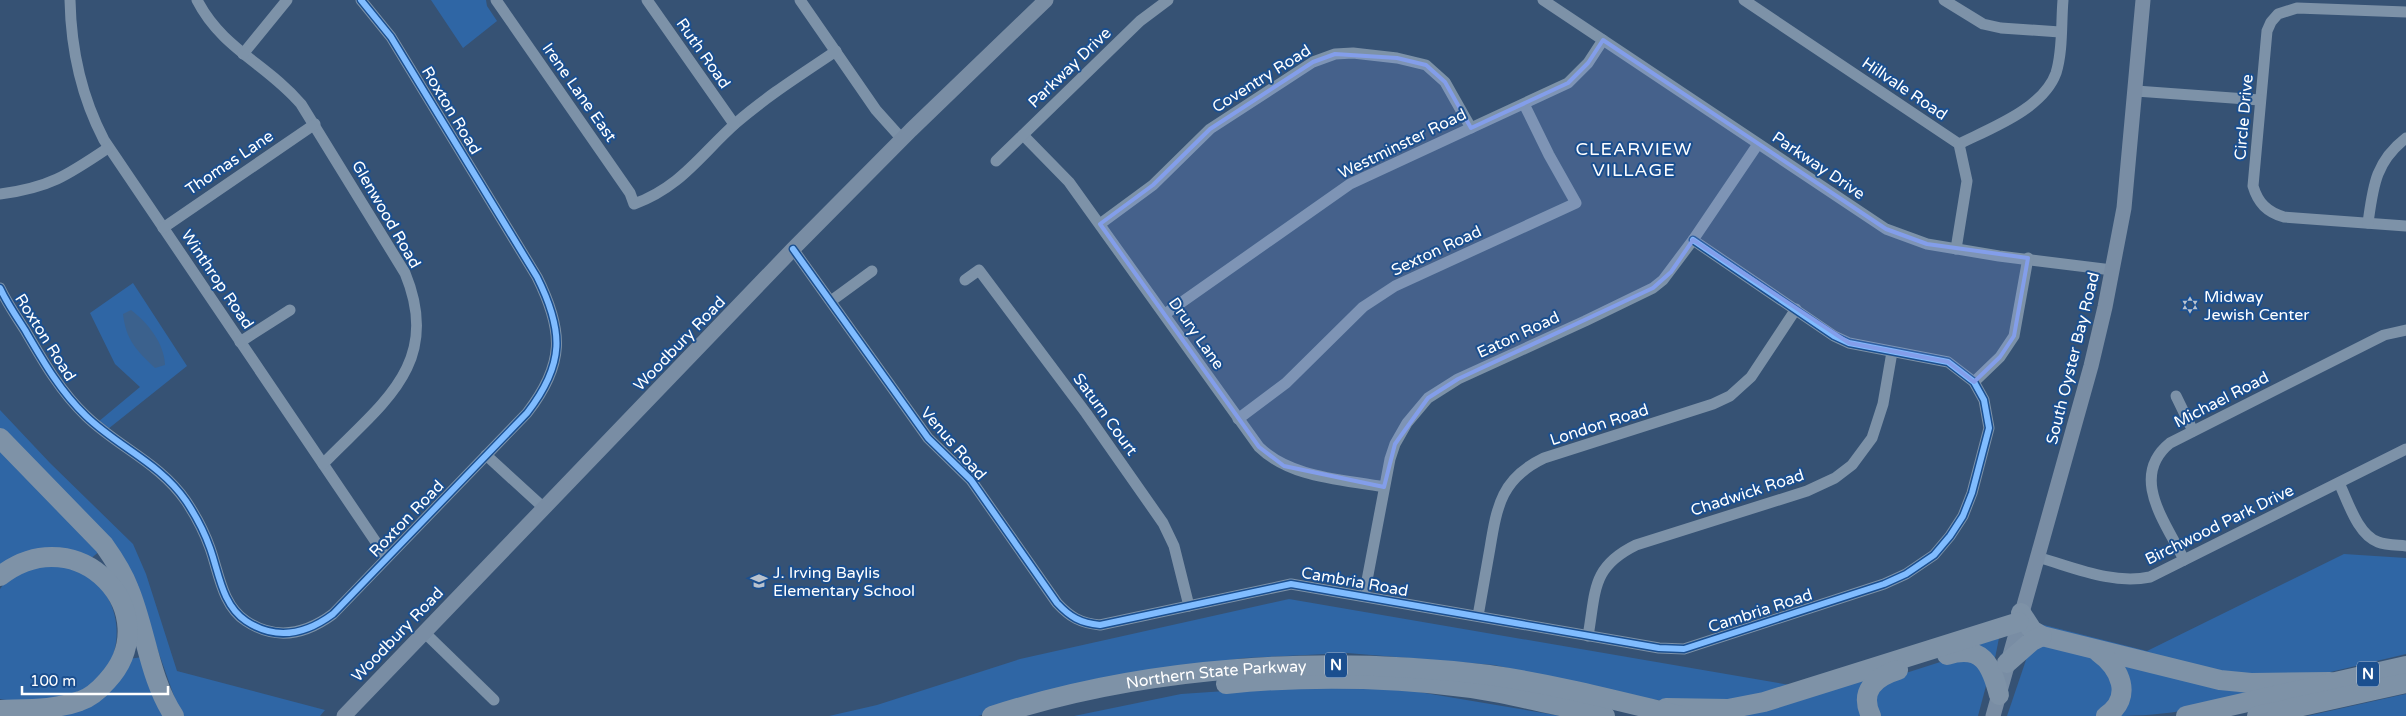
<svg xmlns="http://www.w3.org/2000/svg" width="2406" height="716" viewBox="0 0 2406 716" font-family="'Varela Round',sans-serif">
	<rect width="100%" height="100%" fill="#365274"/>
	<!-- green -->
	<g fill="#2f66a5">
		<path d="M431,0h55l1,6 10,15 -34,27z"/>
		<path d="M133,283l54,83 -79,63 -10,-7 42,-35 -25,-23 -25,-51z"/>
		<path d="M0,410l50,53 83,81 13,30 31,97 148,39 -5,6h-139l-49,-139 -132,-144z"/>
		<path d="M0,450l101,100 -12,10 -89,9z"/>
		<path d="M2344,554l62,4v96l-84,20 -81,5 -203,-49 -2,-7 111,28z"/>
		<path d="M57,565c9,3 22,4 29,9 40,26 42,90 0,116 -21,13 -63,13 -86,9v-110c13,-19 36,-21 57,-24z"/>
		<path d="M1289,599l501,86 5,5 -98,16 -52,-8 -151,-33 -147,-12 -103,5 -101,15 -95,21 -70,22h-149l48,-11 143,-46z"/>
		<path d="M2000,633l-6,30 -28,-15z"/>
		<path d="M2045,645l52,13 13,10 7,27 -17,21h-93l20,-59 5,-8z"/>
		<path d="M1959,656l14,1 14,25 -9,34h-102v-26l8,-10z"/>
		<path d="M2107,656l157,32c-47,20 -99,28 -149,28l3,-4z"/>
		<path d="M143,657l24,59h-122l83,-57z"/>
		<path d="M1882,672l-16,44h-142z"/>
		<path d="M1353,687l60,4 148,25h-487l107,-22 89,-6z"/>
		<path d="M2406,694v22h-99l94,-21z"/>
	</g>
	<!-- water -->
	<path fill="#3b618d" d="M131,310c17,13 33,33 34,55l-10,3c-19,-18 -29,-28 -32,-54z"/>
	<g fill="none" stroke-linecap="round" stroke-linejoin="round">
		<!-- minor -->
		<g stroke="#7d92a8" stroke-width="11">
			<path d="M70,0c1,50 11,96 34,140l282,417"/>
			<path d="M197,0c25,49 70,64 104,104l104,169c38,92 -24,131 -82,191"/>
			<path d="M496,0l134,193 4,11c47,-17 67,-50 102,-81 31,-27 66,-49 100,-72"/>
			<path d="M647,0l87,124"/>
			<path d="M800,0l76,110 26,29"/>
			<path d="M1543,0l343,229 41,15 72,12 113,14"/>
			<path d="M1744,0l215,144 8,37 -11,68"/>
			<path d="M1944,0l39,24 18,4 59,4"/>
			<path d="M2406,12l-109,-4 -19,6 -7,8 -4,9 -14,155c5,17 14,26 31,31l122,9"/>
			<path d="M243,54l44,-54"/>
			<path d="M2136,91l124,9"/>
			<path d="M1023,135l46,47 190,265c32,31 82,32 125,40"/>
			<path d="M1959,144c32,-16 84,-35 97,-71 7,-22 5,-50 7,-73"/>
			<path d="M996,161l144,-140 28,-21"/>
			<path d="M0,194c49,-6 68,-19 108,-46"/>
			<path d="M2368,223c5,-36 7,-61 38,-85"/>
			<path d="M1100,224l53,-39 57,-56 103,-67 22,-8 18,-1 44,5 29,7 19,17 26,46"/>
			<path d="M163,228l152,-104"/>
			<path d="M793,249l135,189 43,42 86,123c13,14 23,20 43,22l191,-41 368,64 25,1 200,-65 22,-10 28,-19 16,-19 13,-20 9,-23 17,-65 -5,-28 -10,-18 -26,-20 -99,-19 -15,-7 -141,-96"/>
			<path d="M965,280l14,-10 107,143 77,110 11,23 15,60"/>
			<path d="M0,288c7,15 16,28 25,42 18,31 35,61 61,86 32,31 74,47 100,85 10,15 18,30 24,47 9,25 12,57 36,73 30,20 60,13 87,-7l194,-201c38,-49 37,-82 10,-136l-146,-240 -30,-37"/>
			<path d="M831,301l41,-30"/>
			<path d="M1165,314l185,-130 218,-101 20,-20 15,-23"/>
			<path d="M240,342l50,-32"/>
			<path d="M1974,382l26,-25 14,-21 14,-78"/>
			<path d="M2176,396l17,35"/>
			<path d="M1238,419l48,-36 77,-76 32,-21 181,-83 -27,-48 -25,-51"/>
			<path d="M486,455l58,53"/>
			<path d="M2339,483c9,18 18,51 39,59 8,3 19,3 28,4"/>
			<path d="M2037,557c36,10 75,28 113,20l256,-128"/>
			<path d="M2184,560c-17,-36 -56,-83 -14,-117l214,-108 22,-5"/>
			<path d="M1364,596l26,-137 5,-15 12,-21 21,-25 30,-19 127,-58 68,-33 10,-8 30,-40 65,-96"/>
			<path d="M1478,616c4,-23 8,-45 12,-68 7,-43 12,-70 54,-90l169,-54 17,-8 21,-19 45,-68"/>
			<path d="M424,632l70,68"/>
			<path d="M1588,636c8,-45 3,-69 48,-91l171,-54 28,-13 17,-13 20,-27 11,-34 9,-52"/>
		</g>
		<!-- secondary -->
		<g stroke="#798da4" stroke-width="15">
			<path d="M344,716l449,-467 118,-119 135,-130"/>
			<path d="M1993,716l98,-350 14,-59 19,-99 19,-208"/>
		</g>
		<!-- motorway -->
		<g stroke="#7e92a7" stroke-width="20">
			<path d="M0,438l104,107c10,14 19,28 25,44 17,41 20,89 45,127"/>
			<path d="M0,576c79,-61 169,38 107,105 -7,8 -17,17 -27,20 -25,9 -54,8 -80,9"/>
			<path d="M2021,613l11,17 10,6 178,44 31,3 79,-1"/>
			<path d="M2098,652c22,16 36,45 8,64"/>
			<path d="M1947,655c35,-11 44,9 52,40"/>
			<path d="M2007,663l25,-22 10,-5"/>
			<path d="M1226,684c88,-9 187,-7 274,9 35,7 70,15 105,23"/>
			<path d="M1666,708l62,1 36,-7 255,-80"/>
			<path id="s1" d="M992,716c157,-51 333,-61 497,-41 64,9 129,26 192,41"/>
			<path d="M1871,716c-12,-25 4,-39 27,-46"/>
			<path d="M2186,716l220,-50"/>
			<path d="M2257,716l149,-33"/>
		</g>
		<!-- cycleway casing -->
		<g stroke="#1b4f8f" stroke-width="9">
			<g id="cycleway">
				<path d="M793,249l135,189 43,42 86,123c13,14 23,20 43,22l191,-41 368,64 25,1 200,-65 22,-10 28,-19 16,-19 13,-20 9,-23 17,-65 -5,-28 -10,-18 -26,-20 -99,-19 -15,-7 -141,-96"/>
				<path d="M0,288c7,15 16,28 25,42 18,31 35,61 61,86 32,31 74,47 100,85 10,15 18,30 24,47 9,25 12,57 36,73 30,20 60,13 87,-7l194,-201c38,-49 37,-82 10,-136l-146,-240 -30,-37"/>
			</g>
		</g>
		<!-- cycleway -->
		<use href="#cycleway" stroke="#80bcff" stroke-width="6"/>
	</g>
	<!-- marked area -->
	<path fill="#839eea" fill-opacity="0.2" stroke="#839eea" stroke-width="4" stroke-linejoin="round" d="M1603,40l283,189 41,15 101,14 -14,78 -14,21 -26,25 -26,-20 -99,-19 -156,-103 -22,32 -18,16 -195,91 -30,19 -33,46 -11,43 -100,-21 -25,-19 -159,-223 53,-39 57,-56 103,-67 22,-8 62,4 29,7 19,17 26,46 97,-45 20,-20z"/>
	<!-- icons -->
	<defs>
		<g id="synagogue-bare" transform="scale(1.35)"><path d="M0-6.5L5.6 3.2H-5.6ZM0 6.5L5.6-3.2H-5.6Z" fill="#b9c2ce" stroke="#1b4f8f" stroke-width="2.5" paint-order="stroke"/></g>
		<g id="school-bare" transform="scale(1.35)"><path d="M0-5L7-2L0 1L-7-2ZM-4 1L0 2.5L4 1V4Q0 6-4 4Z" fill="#b9c2ce" stroke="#1b4f8f" stroke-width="2.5" paint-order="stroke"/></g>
	</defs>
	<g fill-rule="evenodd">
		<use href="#synagogue-bare" x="2190" y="305"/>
		<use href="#school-bare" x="759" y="581"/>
	</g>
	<g text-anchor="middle" stroke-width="4" stroke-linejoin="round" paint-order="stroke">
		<!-- shield labels -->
		<g fill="#1b4f8f" stroke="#bbcadd" stroke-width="1">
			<rect x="1325" y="652.5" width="22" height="25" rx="4"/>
			<rect x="2357" y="661.5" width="22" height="25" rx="4"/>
		</g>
		<g font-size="15" font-weight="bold" fill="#fff">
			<text x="1336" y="670">N</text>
			<text x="2368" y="679">N</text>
		</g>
		<!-- street labels -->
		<g font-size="16" fill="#fff" stroke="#1b4f8f">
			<text transform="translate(704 53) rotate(55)" y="6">Ruth Road</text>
			<text transform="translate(1069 67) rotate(-44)" y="6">Parkway Drive</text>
			<text transform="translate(1261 78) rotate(-32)" y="6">Coventry Road</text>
			<text transform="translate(1905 88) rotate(34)" y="6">Hillvale Road</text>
			<text transform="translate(580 92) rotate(55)" y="6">Irene Lane East</text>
			<text transform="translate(452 110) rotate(59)" y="6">Roxton Road</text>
			<text transform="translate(2243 117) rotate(-85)" y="6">Circle Drive</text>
			<text transform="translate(1402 143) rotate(-26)" y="6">Westminster Road</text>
			<text transform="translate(229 162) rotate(-34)" y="6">Thomas Lane</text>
			<text transform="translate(1819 165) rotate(34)" y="6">Parkway Drive</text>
			<text transform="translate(387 214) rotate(60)" y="6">Glenwood Road</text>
			<text transform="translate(1436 250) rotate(-25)" y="6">Sexton Road</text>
			<text transform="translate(218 279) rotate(56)" y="6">Winthrop Road</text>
			<text transform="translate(1197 333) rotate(55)" y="6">Drury Lane</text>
			<text transform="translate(1518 334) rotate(-25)" y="6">Eaton Road</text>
			<text transform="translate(46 337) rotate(58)" y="6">Roxton Road</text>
			<text transform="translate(679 343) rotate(-46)" y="6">Woodbury Road</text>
			<text transform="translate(2072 358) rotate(-76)" y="6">South Oyster Bay Road</text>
			<text transform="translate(2221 399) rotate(-27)" y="6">Michael Road</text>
			<text transform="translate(1106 414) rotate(54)" y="6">Saturn Court</text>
			<text transform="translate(1599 424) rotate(-18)" y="6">London Road</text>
			<text transform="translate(954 443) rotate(49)" y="6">Venus Road</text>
			<text transform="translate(1747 492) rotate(-18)" y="6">Chadwick Road</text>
			<text transform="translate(406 518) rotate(-46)" y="6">Roxton Road</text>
			<text transform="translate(2219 524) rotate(-26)" y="6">Birchwood Park Drive</text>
			<text transform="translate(1355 581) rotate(10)" y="6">Cambria Road</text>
			<text transform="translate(1760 610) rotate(-18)" y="6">Cambria Road</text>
			<text transform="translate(397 634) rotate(-46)" y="6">Woodbury Road</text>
			<text dy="6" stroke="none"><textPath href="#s1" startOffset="229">Northern State Parkway</textPath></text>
		</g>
		<!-- poi labels -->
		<g font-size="16" fill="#fff" stroke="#1b4f8f" text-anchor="start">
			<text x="2204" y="302">Midway<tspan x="2204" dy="18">Jewish Center</tspan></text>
			<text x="773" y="578">J. Irving Baylis<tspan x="773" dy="18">Elementary School</tspan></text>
		</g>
		<!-- neighbourhood labels -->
		<g font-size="18" letter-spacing="1" fill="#fff" stroke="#1b4f8f">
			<text x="1634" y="155">CLEARVIEW<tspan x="1634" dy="21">VILLAGE</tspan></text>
		</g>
	</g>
	<!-- scale -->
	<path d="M22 686v8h146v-8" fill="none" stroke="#ffffff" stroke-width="2.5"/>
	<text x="30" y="686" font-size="15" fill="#ffffff" stroke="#1b4f8f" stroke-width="4" paint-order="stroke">100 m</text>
</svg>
